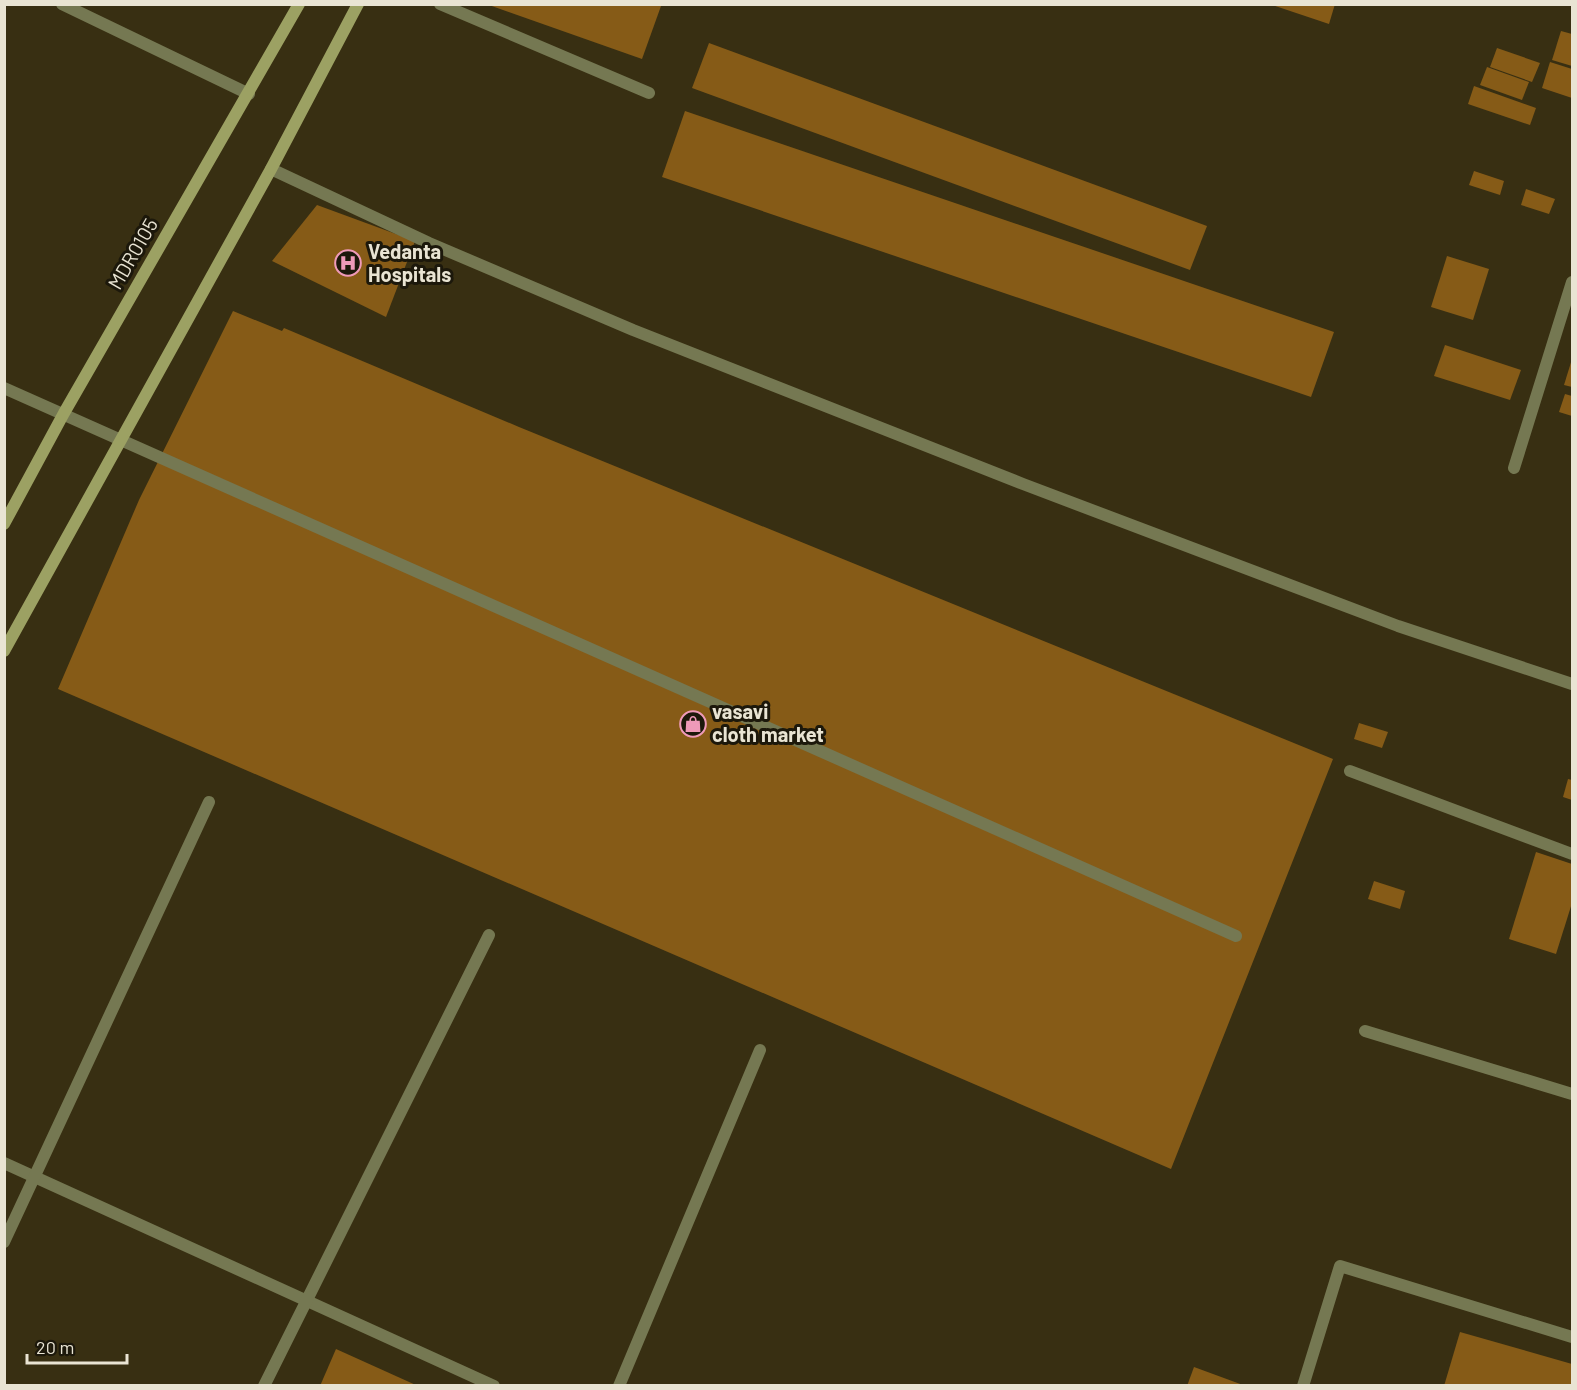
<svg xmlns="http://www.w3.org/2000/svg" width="1577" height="1390" viewBox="0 0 1577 1390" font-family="Barlow,sans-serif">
	<rect width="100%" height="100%" fill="#382f12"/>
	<!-- building -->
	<g fill="#865b17">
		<path d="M656,4l5,2 -19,53 -153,-54z"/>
		<path d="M1269,4h66l-6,20z"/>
		<path d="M1561,31l11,3v32l-20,-6z"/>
		<path d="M709,43l498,183 -17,44 -498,-182z"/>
		<path d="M1497,48l43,15 -8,19 -42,-15z"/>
		<path d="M1550,62l22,7v29l-30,-10z"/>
		<path d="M1487,67l42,15 -7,18 -42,-15z"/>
		<path d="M1474,86l62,22 -6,17 -62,-21z"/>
		<path d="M685,111l649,221 -23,65 -649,-220z"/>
		<path d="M1474,171l30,10 -4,14 -31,-10z"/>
		<path d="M1526,189l29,10 -6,15 -28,-9z"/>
		<path d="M317,205l98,36 -29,76 -114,-56z"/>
		<path d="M1447,256l42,13 -16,51 -42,-13z"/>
		<path d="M233,311l49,20 2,-3 235,99 814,332 -162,410 -1113,-480 81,-189z"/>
		<path d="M1445,345l76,25 -11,30 -76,-24z"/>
		<path d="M1572,359v28l-8,-2z"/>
		<path d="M1565,394l7,2v20l-13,-4z"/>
		<path d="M1359,723l29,9 -6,16 -28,-9z"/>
		<path d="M1568,779l4,1v20l-9,-3z"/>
		<path d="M1536,852l36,12v39l-16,51 -47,-15z"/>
		<path d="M1374,881l31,10 -5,18 -32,-10z"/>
		<path d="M1460,1332l112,32v22h-128z"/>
		<path d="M336,1349l82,37h-98z"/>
		<path d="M1194,1367l49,18v1h-56z"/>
	</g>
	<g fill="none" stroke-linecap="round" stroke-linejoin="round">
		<!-- service -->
		<path stroke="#757852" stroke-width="12" d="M440,4l209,89"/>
		<!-- minor -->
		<g stroke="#757852" stroke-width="12">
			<path d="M62,4l187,90"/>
			<path d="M271,169l158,74 204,87 390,154 375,142 174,58"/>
			<path d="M4,388l1232,548"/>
			<path d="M1514,468l58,-186"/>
			<path d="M1350,771l222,83"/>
			<path d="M1365,1031l207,63"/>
			<path d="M4,1163l490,223"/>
			<path d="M4,1242l205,-440"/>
			<path d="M264,1386l225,-451"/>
			<path d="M619,1386l141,-336"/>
			<path d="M1303,1386l37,-120 232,71"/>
		</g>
		<!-- secondary -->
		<g stroke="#9ca163" stroke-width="12">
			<path d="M4,524l60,-111 235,-409"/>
			<path d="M4,651l267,-482 87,-165"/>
		</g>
	</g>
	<!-- icons -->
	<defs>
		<g id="hospital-ring" transform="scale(1.35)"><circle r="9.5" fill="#1c180b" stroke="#ef9ab9" stroke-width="1.5"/><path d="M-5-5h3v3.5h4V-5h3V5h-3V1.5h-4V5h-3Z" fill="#ef9ab9"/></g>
		<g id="shop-ring" transform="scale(1.35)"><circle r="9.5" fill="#1c180b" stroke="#ef9ab9" stroke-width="1.5"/><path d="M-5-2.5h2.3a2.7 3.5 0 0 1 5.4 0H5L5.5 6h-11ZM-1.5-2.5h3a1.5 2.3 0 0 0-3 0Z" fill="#ef9ab9"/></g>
	</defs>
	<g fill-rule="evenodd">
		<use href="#hospital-ring" x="348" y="263"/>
		<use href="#shop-ring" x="693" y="724"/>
	</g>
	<g text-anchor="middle" stroke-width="6" stroke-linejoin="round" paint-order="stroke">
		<!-- poi labels -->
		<g font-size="20" font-weight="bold" fill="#e9e4d3" stroke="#1c180b" text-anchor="start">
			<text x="368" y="259">Vedanta<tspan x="368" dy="23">Hospitals</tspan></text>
			<text x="712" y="719">vasavi<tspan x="712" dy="23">cloth market</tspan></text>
		</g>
		<!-- street labels -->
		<g font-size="20" fill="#e9e4d3" stroke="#1c180b">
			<text transform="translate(133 254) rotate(-60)" y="7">MDR0105</text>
		</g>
	</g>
	<!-- border -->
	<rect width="1577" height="1390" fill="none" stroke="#e9e4d3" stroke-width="12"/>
	<!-- scale -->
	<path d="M27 1354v9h100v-9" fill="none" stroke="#e9e4d3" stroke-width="3"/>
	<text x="36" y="1354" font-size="18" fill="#e9e4d3" stroke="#1c180b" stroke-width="4.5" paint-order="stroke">20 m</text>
</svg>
